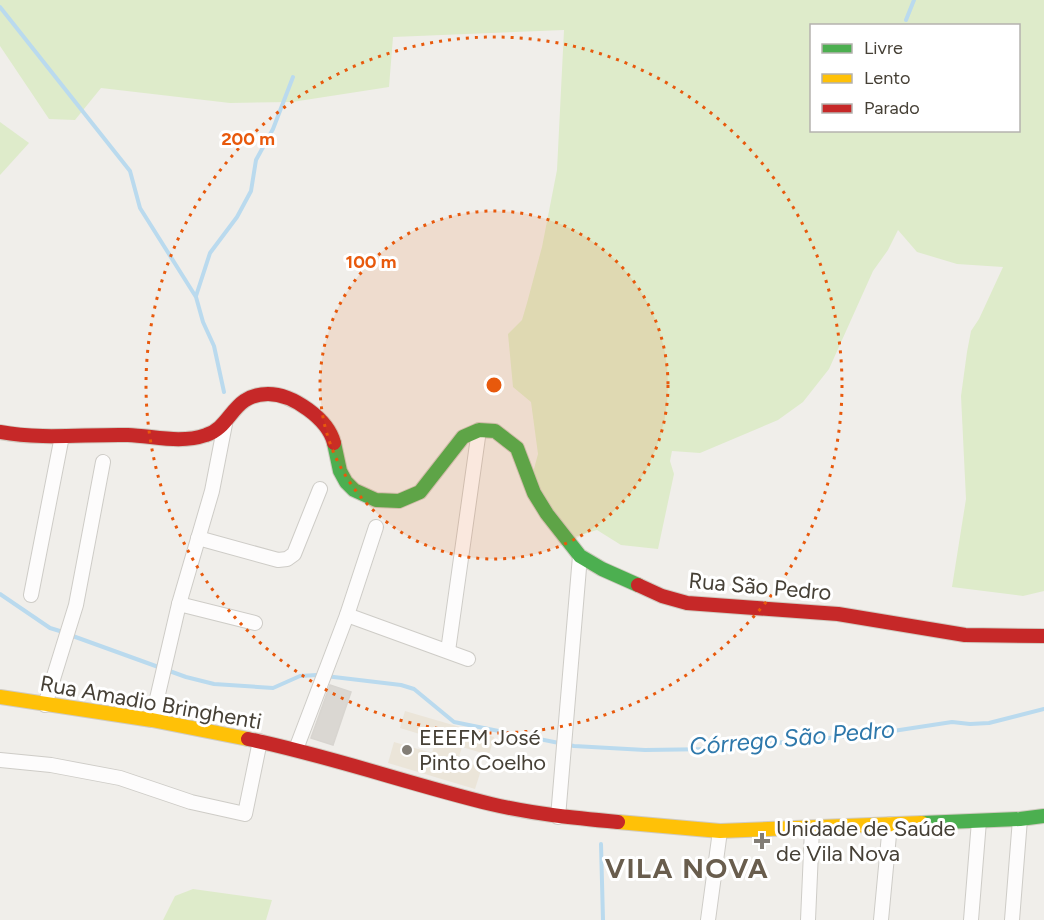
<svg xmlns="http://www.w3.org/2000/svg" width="1044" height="920" viewBox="0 0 1044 920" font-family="Figtree,sans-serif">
	<rect width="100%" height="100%" fill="#f0eeea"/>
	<!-- education -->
	<path fill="#ebe5d9" d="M405,711l89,26 -5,18 -27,-8 -4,13 24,7 -7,22 -87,-26 6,-21 38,11 4,-14 -36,-11z"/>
	<!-- green -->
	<g fill="#deebca" fill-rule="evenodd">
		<path d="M0,0h1044v591l-21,5 -71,-9 14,-88 -5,-103 6,-44 4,-21 8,-12 24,-52 -46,-3 -40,-12 -19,-22 -10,20 -15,21 -44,98 -26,33 -25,18 -78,33 -28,-2 -2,10 4,13 -16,75 -37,-4 -24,-15 -29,9 -37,-59 7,-26 -7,-52 -18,-15 -5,-53 14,-14 5,-17 15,-56 15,-77 7,-140 -171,7 -4,50 -97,15 -62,1 -129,-15 -26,32 -26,-1 -49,-73zM812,26h206v104h-206z"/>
		<path d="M0,122l29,21 -29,32z"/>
		<path d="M193,889l79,11 -6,20h-103l12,-24z"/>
	</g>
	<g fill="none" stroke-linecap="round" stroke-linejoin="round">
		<!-- stream -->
		<g stroke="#badaee" stroke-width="4">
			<path d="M0,7l130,164 10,37 56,89 7,25 11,24 10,46"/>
			<path d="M906,20l8,-20"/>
			<path d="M196,296l14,-43 27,-36 14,-26 5,-31 17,-31 20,-52"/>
			<path d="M0,594l50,34 13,4"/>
			<path d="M70,635l116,42 28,7 59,4 27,-12 17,-1 84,10 13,4 40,33 120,24 71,4 69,-1 166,-16 72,-11 18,2 19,-1 55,-14"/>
			<path d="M601,844l2,76"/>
		</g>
	</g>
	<!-- building -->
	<path fill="#dad7d2" stroke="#d8d5d0" stroke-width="1.5" d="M330,685l21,7 -18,53 -22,-7z"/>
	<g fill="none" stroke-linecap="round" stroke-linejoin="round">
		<!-- street casing -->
		<g stroke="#ceccc7" stroke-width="16">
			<g id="street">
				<path d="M198,538l80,22 9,-1 7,-5 26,-65"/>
				<path d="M31,595l31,-159"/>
				<path d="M179,604l76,19"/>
				<path d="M347,615l121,44"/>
				<path d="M448,651l31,-221"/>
				<path d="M45,705l31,-100 27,-143"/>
				<path d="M152,720l27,-116 33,-113 13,-67"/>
				<path d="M296,749l51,-134 29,-88"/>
				<path d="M0,760l51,5 69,13 71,24 54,12 15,-73"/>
				<path d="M558,817l22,-261"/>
				<path d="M708,920l12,-89"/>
				<path d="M808,920l4,-91"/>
				<path d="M881,920l9,-96"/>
				<path d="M971,920l8,-99"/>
				<path d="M1012,920l8,-101"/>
			</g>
		</g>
		<!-- fast casing -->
		<g stroke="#d0cbc1" stroke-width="16">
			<g id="fast">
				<path d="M334,443l6,28 6,11 8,8 22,10 23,1 21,-9 43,-55 16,-7 16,1 22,17 17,45 13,21 33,42 22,13 36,16"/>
				<path d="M922,823l98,-4 24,-3"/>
			</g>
		</g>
		<!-- slow casing -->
		<g stroke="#d0cbc1" stroke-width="16">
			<g id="slow">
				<path d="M0,697l152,23 96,19"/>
				<path d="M618,822l102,9 202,-8"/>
			</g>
		</g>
		<!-- jam casing -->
		<g stroke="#d0cbc1" stroke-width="16">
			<g id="jam">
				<path d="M0,432c43,8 85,2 128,3 26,1 52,9 78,0 26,-8 26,-41 62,-41 25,0 60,25 66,49"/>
				<path d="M638,585l24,11 25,7 151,11 127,21 79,1"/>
				<path d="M248,739c82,17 161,45 243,65 42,10 84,14 127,18"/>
			</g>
		</g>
		<!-- street -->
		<use href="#street" stroke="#fdfcfc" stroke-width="14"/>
		<!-- fast -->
		<use href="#fast" stroke="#4caf50" stroke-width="14"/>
		<!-- slow -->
		<use href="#slow" stroke="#ffc107" stroke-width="14"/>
		<!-- jam -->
		<use href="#jam" stroke="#c62828" stroke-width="14"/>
	</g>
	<!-- distance rings -->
	<circle cx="494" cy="385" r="174" fill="#e8590c" fill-opacity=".12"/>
	<g fill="none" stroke="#e8590c" stroke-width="3" stroke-dasharray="3 6">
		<circle cx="494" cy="385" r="174"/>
		<circle cx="494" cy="385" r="348"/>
	</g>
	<!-- markers -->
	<g fill="#827d75" stroke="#fff" stroke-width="2">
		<circle cx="407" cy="750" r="6"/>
		<path d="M759 832h6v6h6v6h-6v6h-6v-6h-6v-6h6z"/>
	</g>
	<g text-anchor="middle" stroke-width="6" stroke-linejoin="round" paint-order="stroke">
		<!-- street labels -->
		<g font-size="22" fill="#464036" stroke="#fff">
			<text transform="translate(760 586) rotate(5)" y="8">Rua São Pedro</text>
			<text transform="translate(151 702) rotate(10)" y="8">Rua Amadio Bringhenti</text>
		</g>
		<!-- poi labels -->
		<g font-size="22" fill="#464036" stroke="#fff" text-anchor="start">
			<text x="419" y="745">EEEFM José<tspan x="419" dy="25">Pinto Coelho</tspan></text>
			<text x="776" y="836">Unidade de Saúde<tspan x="776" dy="25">de Vila Nova</tspan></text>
		</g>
		<!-- water labels -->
		<g font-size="24" font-style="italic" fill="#2e78ab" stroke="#fff">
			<text transform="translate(792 738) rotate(-5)" y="8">Córrego São Pedro</text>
		</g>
		<!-- district labels -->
		<g font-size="28" font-weight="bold" letter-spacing="1.5" fill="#695d4d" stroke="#fff">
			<text x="687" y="878">VILA NOVA</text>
		</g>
	</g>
	<circle cx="494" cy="385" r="9" fill="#e8590c" stroke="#fff" stroke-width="3"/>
	<g font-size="18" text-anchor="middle" font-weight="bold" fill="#e8590c" stroke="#fff" stroke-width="6" stroke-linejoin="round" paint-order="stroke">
		<text x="248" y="145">200 m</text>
		<text x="371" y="268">100 m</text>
	</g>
	<!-- legend -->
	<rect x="810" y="24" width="210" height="108" fill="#ffffff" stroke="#b5b3af" stroke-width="1.5"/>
	<rect x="822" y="44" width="30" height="9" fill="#4caf50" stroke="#b5b3af" stroke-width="1.5"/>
	<text x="864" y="54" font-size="18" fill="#464036">Livre</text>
	<rect x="822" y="74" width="30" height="9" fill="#ffc107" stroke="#b5b3af" stroke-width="1.5"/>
	<text x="864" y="84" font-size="18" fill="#464036">Lento</text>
	<rect x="822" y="104" width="30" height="9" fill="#c62828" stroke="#b5b3af" stroke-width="1.5"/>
	<text x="864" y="114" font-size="18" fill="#464036">Parado</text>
</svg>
